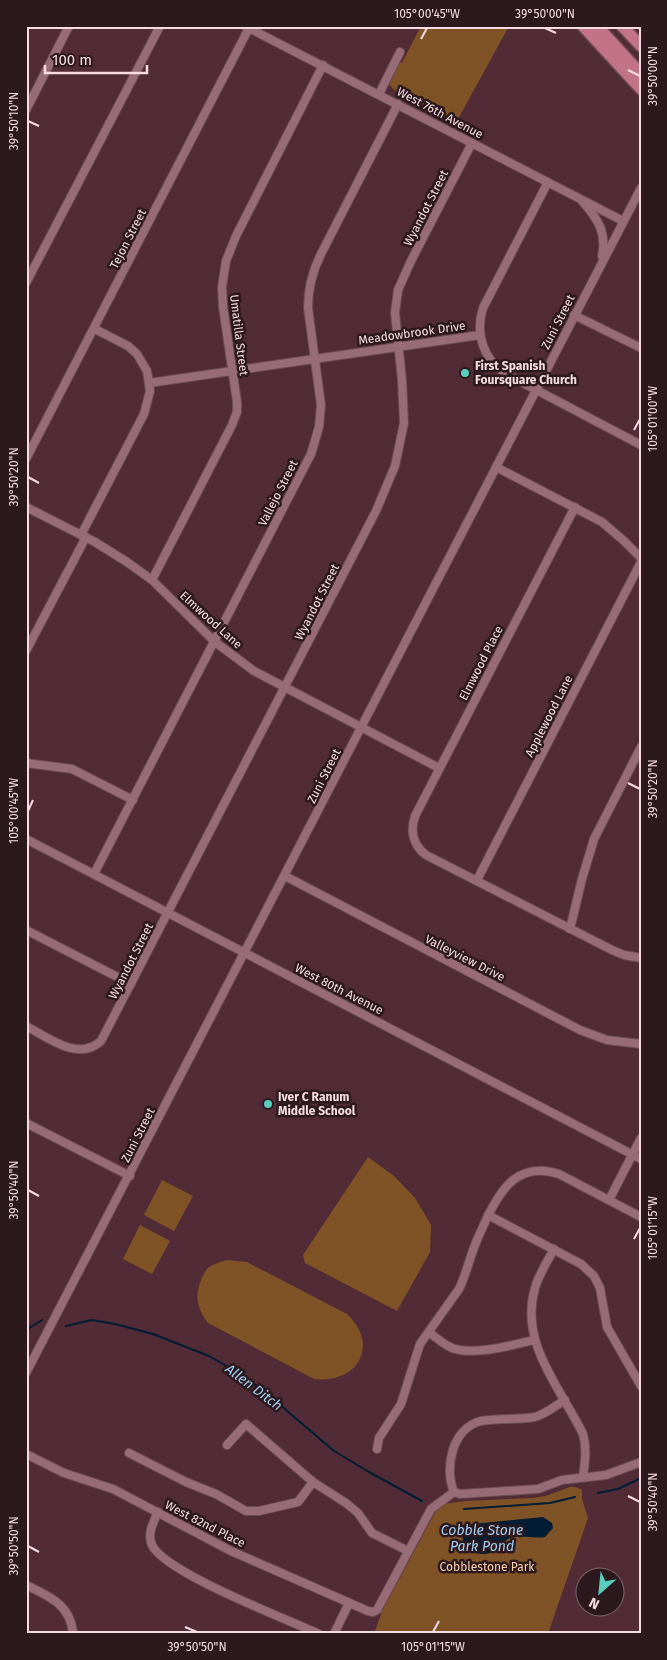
<svg xmlns="http://www.w3.org/2000/svg" width="667" height="1660" viewBox="0 0 667 1660" font-family="'Fira Sans',sans-serif">
	<rect width="100%" height="100%" fill="#512b35"/>
	<!-- green -->
	<g fill="#805327">
		<path d="M421,26h88l-52,95 -64,-32 -5,-6 11,-21 3,1z"/>
		<path d="M368,1157l26,19 21,22 16,27 -1,27 -33,59 -92,-48 -2,-8z"/>
		<path d="M162,1180l31,16 -19,35 -30,-16z"/>
		<path d="M140,1225l30,16 -18,33 -29,-15z"/>
		<path d="M227,1260l20,2 100,52c33,31 11,70 -33,65l-106,-56c-11,-14 -14,-28 -6,-45 1,-3 4,-8 6,-10 5,-4 13,-6 19,-8z"/>
		<path d="M570,1487h6l6,3v9l6,19 -40,116h-174l8,-23 55,-102 6,-5 22,-3 67,-3 14,-2z"/>
	</g>
	<!-- water -->
	<path fill="#001d33" d="M543,1517l9,6 1,5 -8,9c-11,2 -25,-3 -35,1 -7,3 -9,9 -15,13 -11,6 -29,3 -32,-11 -1,-5 0,-10 0,-15z"/>
	<g fill="none" stroke-linecap="round" stroke-linejoin="round">
		<!-- stream -->
		<g stroke="#001d33" stroke-width="2">
			<path d="M66,1326l26,-6 23,4 38,10 56,22 35,20 28,22 62,53 35,21 53,29"/>
			<path d="M26,1330l16,-10"/>
			<path d="M598,1493l20,-4 23,-11"/>
			<path d="M464,1509l86,-6 25,-6"/>
		</g>
		<!-- minor casing -->
		<g stroke="#6b4b54" stroke-width="10">
			<g id="minor">
				<path d="M245,26l378,195"/>
				<path d="M379,94l21,-42"/>
				<path d="M26,110l43,-84"/>
				<path d="M548,182l-65,126c-8,25 0,50 21,65l137,72"/>
				<path d="M583,202c15,17 24,31 19,54"/>
				<path d="M26,283l134,-257"/>
				<path d="M574,315l67,33"/>
				<path d="M149,383l331,-48"/>
				<path d="M26,459l223,-431"/>
				<path d="M496,467l106,55 22,19 17,17"/>
				<path d="M26,507l69,35 32,20 25,18 63,62 39,29 185,97"/>
				<path d="M575,507l-160,309c-5,15 -2,29 11,39l186,95 12,5 17,3"/>
				<path d="M81,535l63,-121 6,-23 -3,-20 -10,-17 -9,-8 -33,-17"/>
				<path d="M152,580l80,-155 5,-13v-10l-14,-95 -1,-20 4,-26 10,-25 87,-171"/>
				<path d="M26,651l60,-114"/>
				<path d="M26,763l46,6 61,31"/>
				<path d="M26,839l615,320"/>
				<path d="M94,874l217,-420 8,-27 2,-22 -13,-97c0,-20 4,-36 13,-54l77,-150"/>
				<path d="M285,876l295,154 27,10 34,4"/>
				<path d="M477,880l164,-318"/>
				<path d="M570,929l12,-50 12,-40 47,-92"/>
				<path d="M26,930l105,54"/>
				<path d="M26,1026c23,12 52,36 75,15l275,-530 19,-45 9,-43 -2,-43 -7,-67 3,-23 13,-29 61,-118"/>
				<path d="M26,1123l104,53"/>
				<path d="M609,1200l32,-62"/>
				<path d="M488,1215l93,49 13,12 6,12 7,39 34,59"/>
				<path d="M554,1249c-7,13 -15,25 -19,39 -16,55 25,99 48,146 4,14 2,28 0,43"/>
				<path d="M429,1332c7,6 14,12 23,16 21,8 61,-3 82,-8"/>
				<path d="M26,1373l615,-1185"/>
				<path d="M227,1445l19,-21 67,58 33,21 12,10 14,20 36,18"/>
				<path d="M377,1449l2,-11 22,-34 19,-60 39,-55c7,-14 10,-29 16,-44 3,-8 7,-16 11,-25 15,-32 33,-59 73,-46l82,43"/>
				<path d="M129,1453l57,29 30,12 30,17h13l39,-9 15,-20"/>
				<path d="M26,1454l38,19 49,16 118,62 137,60 5,1 4,-2 54,-101 23,-17"/>
				<path d="M454,1492l6,2 78,-5 24,-9 44,-5 35,-13"/>
				<path d="M454,1492c-10,-24 -2,-64 27,-71 18,-3 36,-1 54,-4 11,-3 20,-11 30,-17"/>
				<path d="M158,1512c-5,11 -11,22 -6,33 13,28 135,74 167,89"/>
				<path d="M26,1585c23,11 45,20 47,49"/>
				<path d="M334,1634l15,-31"/>
			</g>
		</g>
		<!-- highway casing -->
		<g stroke="#6b4b54" stroke-width="14">
			<g id="highway">
				<path d="M583,26l58,63"/>
				<path d="M597,26l44,48"/>
				<path d="M622,26l19,20"/>
			</g>
		</g>
		<!-- minor -->
		<use href="#minor" stroke="#986c76" stroke-width="8"/>
		<!-- highway -->
		<use href="#highway" stroke="#c27388" stroke-width="11"/>
	</g>
	<!-- ticks -->
	<path fill="none" stroke="#f6dce2" stroke-width="2" d="M545,28l11,5M421,39l6,-11M628,70l12,6M28,121l11,5M634,430l6,-11M28,477l11,6M628,783l12,6M28,811l5,-11M28,1190l11,6M634,1239l6,-11M628,1496l12,6M28,1546l11,6M185,1627l12,5M433,1632l6,-11"/>
	<!-- markers -->
	<g fill="#59cebe" stroke="#2b191e" stroke-width="2">
		<circle cx="465" cy="373" r="5"/>
		<circle cx="268" cy="1104" r="5"/>
	</g>
	<g text-anchor="middle" stroke-width="5" stroke-linejoin="round" paint-order="stroke">
		<!-- street labels -->
		<g font-size="12" fill="#f6dce2" stroke="#2b191e">
			<text transform="translate(440 113) rotate(28)" y="4">West 76th Avenue</text>
			<text transform="translate(426 208) rotate(-63)" y="4">Wyandot Street</text>
			<text transform="translate(128 239) rotate(-63)" y="4">Tejon Street</text>
			<text transform="translate(558 322) rotate(-63)" y="4">Zuni Street</text>
			<text transform="translate(412 333) rotate(-8)" y="4">Meadowbrook Drive</text>
			<text transform="translate(239 335) rotate(83)" y="4">Umatilla Street</text>
			<text transform="translate(278 493) rotate(-63)" y="4">Vallejo Street</text>
			<text transform="translate(317 602) rotate(-63)" y="4">Wyandot Street</text>
			<text transform="translate(211 620) rotate(42)" y="4">Elmwood Lane</text>
			<text transform="translate(481 663) rotate(-63)" y="4">Elmwood Place</text>
			<text transform="translate(549 716) rotate(-63)" y="4">Applewood Lane</text>
			<text transform="translate(324 776) rotate(-63)" y="4">Zuni Street</text>
			<text transform="translate(465 958) rotate(27)" y="4">Valleyview Drive</text>
			<text transform="translate(131 961) rotate(-63)" y="4">Wyandot Street</text>
			<text transform="translate(339 989) rotate(27)" y="4">West 80th Avenue</text>
			<text transform="translate(138 1135) rotate(-63)" y="4">Zuni Street</text>
			<text transform="translate(205 1524) rotate(27)" y="4">West 82nd Place</text>
		</g>
		<!-- poi labels -->
		<g font-size="12" font-weight="bold" fill="#f6dce2" stroke="#2b191e" text-anchor="start">
			<text x="475" y="370">First Spanish<tspan x="475" dy="14">Foursquare Church</tspan></text>
			<text x="278" y="1101">Iver C Ranum<tspan x="278" dy="14">Middle School</tspan></text>
		</g>
		<!-- park labels -->
		<g font-size="12" fill="#fcd1ab" stroke="#2b191e">
			<text x="487" y="1571">Cobblestone Park</text>
		</g>
		<!-- water labels -->
		<g font-size="14" font-style="italic" fill="#a2cff3" stroke="#2b191e">
			<text transform="translate(254 1387) rotate(37)" y="5">Allen Ditch</text>
			<text x="482" y="1535">Cobble Stone<tspan x="482" dy="16">Park Pond</tspan></text>
		</g>
	</g>
	<!-- border -->
	<rect width="667" height="1660" fill="none" stroke="#2b191e" stroke-width="55"/>
	<!-- north arrow -->
	<g transform="translate(600 1592) rotate(207)"><circle r="24" fill="#2b191e" stroke="#7c676c"/>
	<path d="M0-4L9 19L0 12L-9 19Z" fill="#59cebe"/>
	<text y="-8" font-size="14" font-weight="bold" text-anchor="middle" fill="#f6dce2">N</text>
	</g>
	<!-- scale -->
	<path d="M45 65v8h102v-8" fill="none" stroke="#f6dce2" stroke-width="2.5"/>
	<text x="52" y="65" font-size="15" fill="#f6dce2" stroke="#2b191e" stroke-width="4" paint-order="stroke">100 m</text>
	<rect x="28" y="28" width="612" height="1604" fill="none" stroke="#f6dce2" stroke-width="2"/>
	<g font-size="12" text-anchor="middle" fill="#f6dce2">
		<text x="427" y="18">105°00'45"W</text>
		<text x="545" y="18">39°50'00"N</text>
		<text transform="translate(653 76) rotate(-90)" y="4">39°50'00"N</text>
		<text transform="translate(14 121) rotate(-90)" y="4">39°50'10"N</text>
		<text transform="translate(653 419) rotate(-90)" y="4">105°01'00"W</text>
		<text transform="translate(14 477) rotate(-90)" y="4">39°50'20"N</text>
		<text transform="translate(653 789) rotate(-90)" y="4">39°50'20"N</text>
		<text transform="translate(14 811) rotate(-90)" y="4">105°00'45"W</text>
		<text transform="translate(14 1190) rotate(-90)" y="4">39°50'40"N</text>
		<text transform="translate(653 1228) rotate(-90)" y="4">105°01'15"W</text>
		<text transform="translate(653 1502) rotate(-90)" y="4">39°50'40"N</text>
		<text transform="translate(14 1546) rotate(-90)" y="4">39°50'50"N</text>
		<text x="197" y="1651">39°50'50"N</text>
		<text x="433" y="1651">105°01'15"W</text>
	</g>
</svg>
